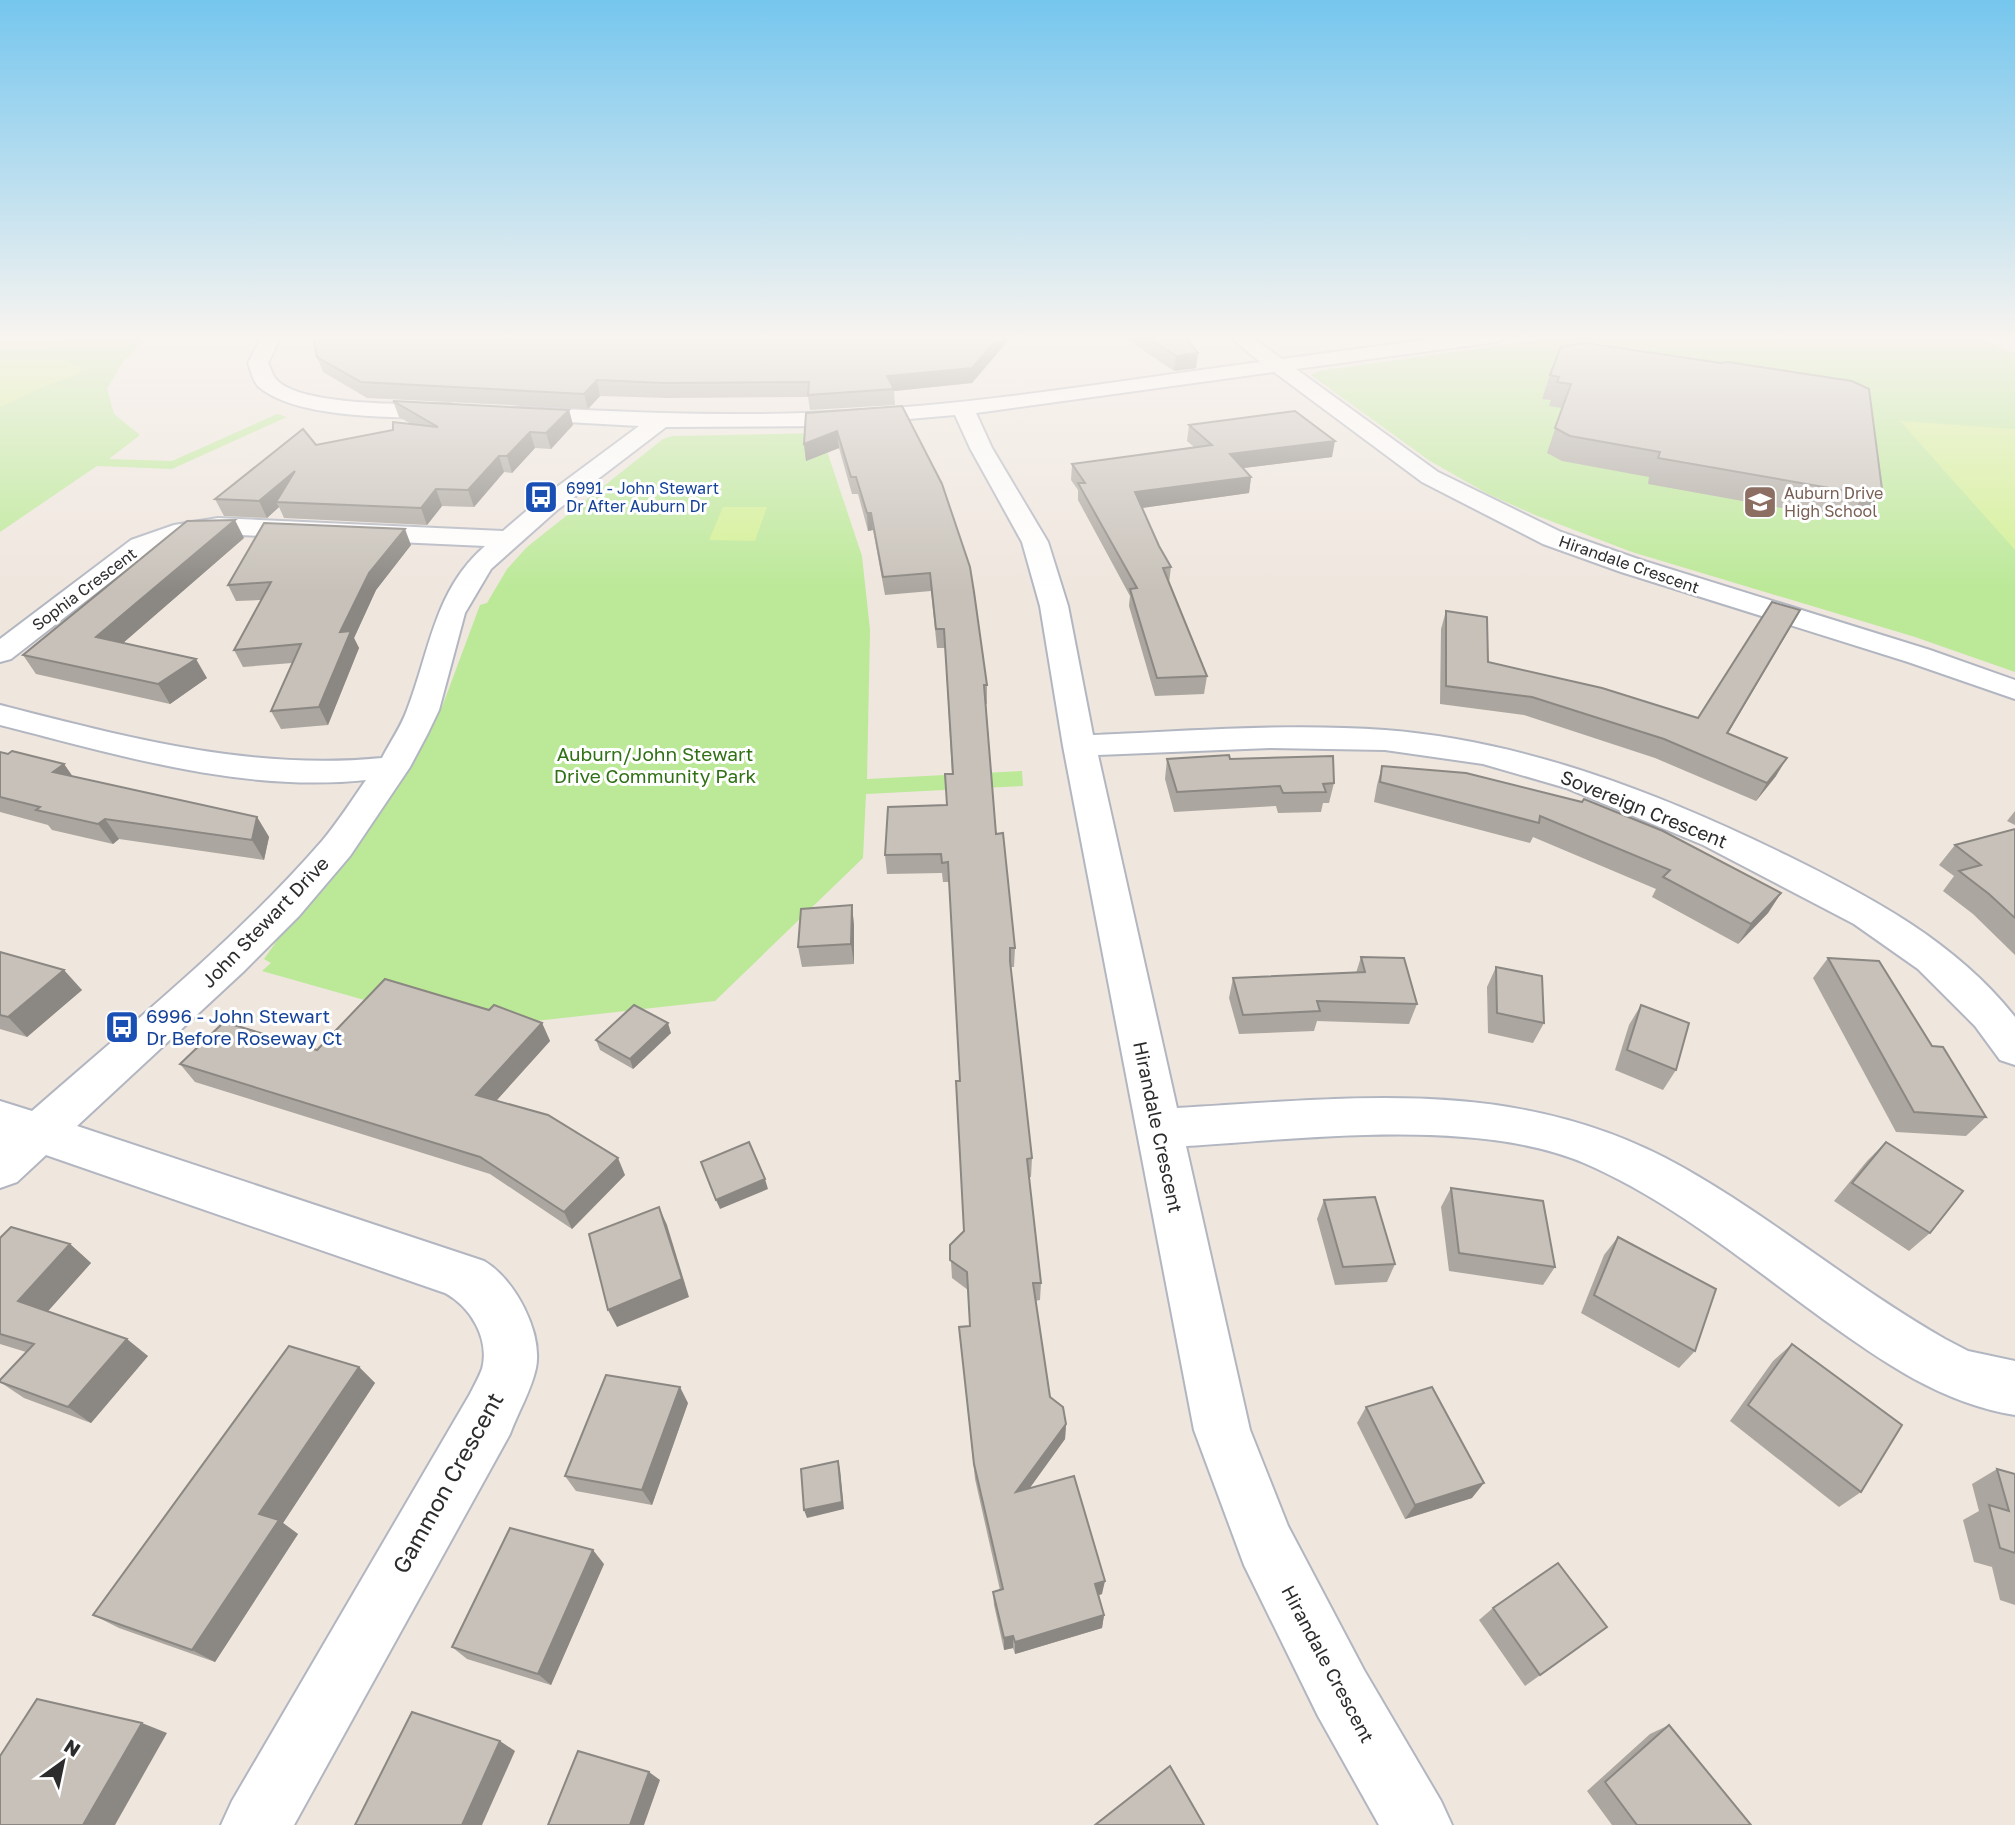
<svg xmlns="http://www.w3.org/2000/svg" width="2015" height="1825" viewBox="0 0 2015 1825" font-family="'Golos Text',sans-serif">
	<rect width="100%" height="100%" fill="#efe6de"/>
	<!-- green -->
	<g fill="#bbe997">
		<path d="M0,336h149l-27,27 -15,26 7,25 26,21 -31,24 63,2 105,-47 10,3 -115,52 -75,-3 -97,66z"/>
		<path d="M1564,336h412l39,18v318l-100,-35 -283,-85 -97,-37 -47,-21 -58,-33 -119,-86 8,-4z"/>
		<path d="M821,433l41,123 8,74 -3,149 155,-8 1,15 -157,8 -3,64 -148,143 -224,25 -123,-25 -106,-30 9,-8 -7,-4 178,-252 38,-102 7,-2 20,-34 20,-22 136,-108 9,-3z"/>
	</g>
	<!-- pitch -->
	<g fill="#d2f192">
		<path d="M0,336h82c-29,15 -50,14 -82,12z"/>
		<path d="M0,360h61l19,6 1,7 -38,14 -43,20z"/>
		<path d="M1900,421l115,8v121z"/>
		<path d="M723,507h44l-12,34 -46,-1z"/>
	</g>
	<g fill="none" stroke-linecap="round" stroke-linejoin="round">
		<!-- street casing -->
		<g stroke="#b2b6c1" stroke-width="4">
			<g id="street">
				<path d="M262,336h19l-13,27c2,4 4,11 7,15 22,29 138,26 174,26l8,2 3,5 -3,5 -8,2c-49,-1 -151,2 -190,-31 -6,-5 -8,-17 -11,-24z"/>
				<path d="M1229,336h21l32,23 173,-23h50l-2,4 -7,2 -200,27 142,103 123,60 80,28 289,90 85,30v19l-107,-37 -287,-90 -78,-28 -121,-62 -148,-110 -298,41 16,35 56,94 20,64 25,129c97,-4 195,-12 292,-5 142,11 276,64 403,126 83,41 168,86 227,161v48l-15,-5 -25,-34 -57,-57 -64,-45 -151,-79 -137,-57 -83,-24 -98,-14 -115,-2 -172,7 79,353c179,-10 344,-33 507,60 90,51 170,119 261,171l23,12 47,10v54c-74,-12 -132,-53 -192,-96 -76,-55 -151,-118 -239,-156 -108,-46 -282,-24 -398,-17l64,284 38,96 76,144 77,131 11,24h-73l-61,-109 -74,-151 -50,-135 -131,-684 -23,-140 -18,-64 -52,-94 -15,-33 -127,11 -162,1 -110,84 -65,58 -26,44 -26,97 -11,23 -18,34 -60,89 -51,60 -56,56 -166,154 407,135c31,18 59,72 52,107 -5,23 -18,44 -26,66l-216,391h-73l11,-24 238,-407c4,-8 9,-17 12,-25 8,-30 -11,-62 -37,-76l-399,-138 -29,27 -17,6v-87l32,10c99,-87 203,-170 290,-270 16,-19 30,-41 44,-61 -124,13 -247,-25 -366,-55v-20c126,32 250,66 382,53 8,-16 19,-31 25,-48 23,-59 27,-120 78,-164l-267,-12 -31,3 -38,15 -138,107 -11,3v-23l131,-99 43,-15 44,-7 285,13 35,-30 101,-75 -127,-7 -3,-5 3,-5 8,-2c102,5 205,10 308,5 145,-6 289,-31 432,-50z"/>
			</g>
		</g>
		<!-- street -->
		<use href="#street" fill="#fff" fill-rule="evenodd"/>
	</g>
	<!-- wall -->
	<g fill="#aba69f">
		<path d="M313,336h699l-40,47 -78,8 1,14 -85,5 -2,-13 -140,1 -68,-2 -12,13 -221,-11 -44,-26 -6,-15z"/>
		<path d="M1122,336h62l14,17 -2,15 -22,3z"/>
		<path d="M1561,347l321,142 -15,26 -18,5 -201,-36 1,-7 -87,-16 -15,-8 15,-45 -13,-2 2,-6 -9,-1 8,-24z"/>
		<path d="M393,401l176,9 4,15 -22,24 -16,-1 -23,25 -8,-1 -30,35 -32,-1 -15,19 -143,-7 -5,-11 -12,11 -43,-2 -9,-17 101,-54 77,-15 18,-6 -12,-7z"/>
		<path d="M902,406l85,279v19h-1l10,130 19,114 -1,19h-4l22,191 -1,19h-2l12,106 -1,17 -5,1 15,96 16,27 -1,15 -36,50 73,105 -3,1 5,20 -2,13 -87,26 -2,-6 -9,2 -10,-45 -1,-13 7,-2 -25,-111 -16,-152 11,-1 -2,-36 -16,-12 -2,-33 14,-14 -4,-150 -11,-199h-6l-1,-9 -55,1 -2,-19 62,-50 5,-31 -7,-126h-8l-6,-57 -46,4 -12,-65 -5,1 -10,-37h-6l-13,-46 -33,13 -2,-17z"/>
		<path d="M1189,425l143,32 -89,11 8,9 -2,16 -107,15 17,38 12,21 -2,16 38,93 -3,18 -49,2 -26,-90 1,-10 -52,-96v-10l-7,-10 1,-16 122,-17 -7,-6z"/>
		<path d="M244,538l-121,105 84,35 -37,26 -134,-30 -13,-19z"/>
		<path d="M411,545l-35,45 -22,48 5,10 -31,77 -47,4 -10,-18 21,-48 -49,4 -9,-17 27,-50 -25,1 -8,-16z"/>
		<path d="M1800,610l-72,123 48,43 -20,25 -101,-43 -131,-43 -84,-11 1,-75 5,-18 42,51 210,56z"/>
		<path d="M0,752l64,12 8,12 185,41 12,20 -5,23 -145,-21 -6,5 -61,-14 -4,-5 -48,-13z"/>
		<path d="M1167,759h63l104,24 -5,20h-6l-2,9 -43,1 -2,-7 -102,6 -9,-33z"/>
		<path d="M1382,766l399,127 -13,20 -30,31 -86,-47 4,-8 -123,-52 -3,6 -156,-41 3,-17z"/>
		<path d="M2015,811v14l-8,-4z"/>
		<path d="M2015,829v126l-42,-41 -30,-23 11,-15 -15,-11 16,-20z"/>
		<path d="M852,905l2,21v38l-52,3 -4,-20z"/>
		<path d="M0,952l82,38 -55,47 -27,-8z"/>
		<path d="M1361,957l56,47 -8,20 -92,-3 -3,10 -75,3 -10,-36 4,-20 123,-5z"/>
		<path d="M1828,958l104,88 54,71 -20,19 -70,-4 -83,-154z"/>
		<path d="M1496,967l48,56 -11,20 -45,-10 -1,-46z"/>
		<path d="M1641,1005l35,65 -13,20 -48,-20 14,-45z"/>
		<path d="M489,1010l53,13 8,18 -53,59 128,75 -53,54 -82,-55 -295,-92 -15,-18 137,-14z"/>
		<path d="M671,1033l-38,36 -33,-19 -4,-10z"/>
		<path d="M1886,1142l44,91 -21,18 -75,-50 33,-40z"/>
		<path d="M1451,1188l104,79 -12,18 -94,-14 -8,-64z"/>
		<path d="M1324,1200l71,64 -8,18 -52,3 -18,-66z"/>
		<path d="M1618,1237l77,114 -16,17 -98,-55 23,-58z"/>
		<path d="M0,1238l70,6 21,19 -44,49 101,44 -57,67 -67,-25 -24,-16 26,-30 -26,-8z"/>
		<path d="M1792,1344l69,148 -22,15 -109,-86 43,-60z"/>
		<path d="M359,1367l16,16 -92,140 15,11 -83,128 -96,-34 -26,-13z"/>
		<path d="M688,1403l-36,102 -76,-14 -11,-15z"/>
		<path d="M1366,1407l106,91 -67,21 -48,-96z"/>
		<path d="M1997,1469l18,5v131l-15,-5 -8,-33 -18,-5 -11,-42 16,-9 -7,-27z"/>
		<path d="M604,1564l-53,121 -84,-26 -15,-12z"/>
		<path d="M1493,1608l114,19 -82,59 -46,-66z"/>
		<path d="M1669,1725l82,100h-139l-25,-34 63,-57z"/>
	</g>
	<!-- shaded-wall -->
	<g fill="#8b8782">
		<path d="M1000,336h12l-40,47 -78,8 -7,-15z"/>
		<path d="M1198,353l-2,15 -22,3 2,-15z"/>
		<path d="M597,380l3,16 -12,13 -4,-15z"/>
		<path d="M569,410l4,15 -22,24 -5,-16z"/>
		<path d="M837,431l2,17 -33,13 -2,-17z"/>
		<path d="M530,432l5,16 -23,25 -5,-17z"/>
		<path d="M1335,441l-3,16 -104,13 2,-16z"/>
		<path d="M499,456l5,16 -30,35 -6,-17z"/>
		<path d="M295,471l-19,31 3,5 -12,11 -8,-17z"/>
		<path d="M1251,477l-2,16 -115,16 1,-17z"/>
		<path d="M436,489l6,17 -15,19 -6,-17z"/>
		<path d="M1882,489l-15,26 -18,5 15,-26z"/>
		<path d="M867,513h4l2,17 -5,1z"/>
		<path d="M235,520l9,18 -136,118 -12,-19z"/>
		<path d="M405,529l6,16 -35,45 -22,48 5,10 -31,77 -9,-18 21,-75 29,-59z"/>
		<path d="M1800,610l-10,18 -73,124 10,-19z"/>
		<path d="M196,659l11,19 -37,26 -12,-20z"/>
		<path d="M1787,758l-11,18 -20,25 11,-18z"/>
		<path d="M64,764l14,20 -25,-12z"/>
		<path d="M257,817l12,20 -5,23 -12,-20z"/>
		<path d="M105,819l14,20 -6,5 -15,-20z"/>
		<path d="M1781,893l-13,20 -30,31 13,-20z"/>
		<path d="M852,905l2,21v38l-3,-20z"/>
		<path d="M64,970l18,20 -55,47 -19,-20z"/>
		<path d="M542,1023l8,18 -64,71 -10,-17z"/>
		<path d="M668,1023l3,10 -38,36 -3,-10z"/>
		<path d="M618,1158l7,17 -53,54 -8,-17z"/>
		<path d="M765,1179l3,10 -48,20 -4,-9z"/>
		<path d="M659,1207l8,18 22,72 -72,30 -9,-17z"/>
		<path d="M70,1244l21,19 -50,56 -23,-18z"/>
		<path d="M127,1339l21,17 -57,67 -23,-16z"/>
		<path d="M359,1367l16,16 -92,140 15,11 -83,128 -23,-12 67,-136z"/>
		<path d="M680,1387l8,16 -36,102 -10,-15z"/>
		<path d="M1066,1424l-1,15 -49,68v-15z"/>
		<path d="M838,1461l2,8 4,40 -37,9 -3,-8z"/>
		<path d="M1484,1483l-12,15 -67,21 10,-14z"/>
		<path d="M593,1550l11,14 -53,121 -13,-11z"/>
		<path d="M1105,1581l-3,13 -9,3 2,-13z"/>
		<path d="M1104,1615l-2,13 -87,26v-12z"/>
		<path d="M1013,1636v12l-9,2v-12z"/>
		<path d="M142,1723l25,10 -52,92h-32z"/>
		<path d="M500,1741l15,10 -33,74h-20z"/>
		<path d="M649,1772l11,8 -16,45h-14z"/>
	</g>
	<!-- building -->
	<g fill="#c7c1b9" stroke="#8b8782" stroke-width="2">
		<path d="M313,336h687l-28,32 -85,8 7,13 -86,6 1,-13 -145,1 -67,-3 -13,14 -223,-12 -44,-25z"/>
		<path d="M1145,336h39l14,17 -22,3z"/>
		<path d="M1585,343l136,20 7,-1 124,19 17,8 13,100 -18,5 -206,-36 2,-6 -90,-16 -15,-8 16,-44 -14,-2 2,-5 -9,-2 11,-28z"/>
		<path d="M393,401l176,9 -23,23 -16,-1 -23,24h-8l-31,34 -32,-1 -15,19 -145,-6 19,-31 -36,30 -44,-2 88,-70 13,16 77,-15v-8l45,5z"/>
		<path d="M902,406l40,78 28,83 4,25 13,93h-3l12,149 7,-1 12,115h-5v13l22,197 -5,1 14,124h-8l17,114 13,10 3,17 -50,68 58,-16 31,105 -10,3 9,31 -89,27 -2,-6 -9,2 -11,-46 10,-3 -29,-125 -15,-137 11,-1 -3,-54 -17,-12v-15l14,-14 -8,-150h4l-12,-219 -6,1 -1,-9 -56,1 3,-48 59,-2 -2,-31h8l-9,-145h-8l-6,-56 -47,4 -12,-64h-4l-11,-36h-5l-14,-46 -33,13 2,-31z"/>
		<path d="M1295,411l40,30 -105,13 21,23 -116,15 24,54 12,21 -8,1 44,108 -50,2 -27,-89 7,-1 -59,-105h7l-13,-19 140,-19 -23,-20z"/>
		<path d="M235,520l-139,117 100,22 -38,25 -135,-29 164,-134z"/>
		<path d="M264,523l141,6 -36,44 -29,59 11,-1 -32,76 -48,4 30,-67 -67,6 37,-68 -43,3z"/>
		<path d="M1772,602l28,8 -73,123 60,25 -20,25 -103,-44 -132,-42 -86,-11v-75l41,6 1,45 114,26 96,30z"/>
		<path d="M12,751l52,13 -11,8 204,45 -5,23 -147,-21 -7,5 -62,-14 4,-3 -40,-10v-45l8,2z"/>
		<path d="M1229,755l1,4 103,-3 1,27 -11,1 3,8 -43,1 -3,-7 -103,6 -10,-33z"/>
		<path d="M1382,766l84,7 116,29 2,-3 79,32 118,62 -30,31 -88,-47 7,-7 -130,-54 -1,7 -159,-41z"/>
		<path d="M2015,829v89l-26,-24 -30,-23 22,-6 -26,-20z"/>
		<path d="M852,905l-1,39 -53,3 3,-38z"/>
		<path d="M0,952l64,18 -56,47 -8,-2z"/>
		<path d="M1361,957l43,1 13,46 -100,-3 3,10 -77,4 -10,-37 132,-6z"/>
		<path d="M1828,958l51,3 53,85 11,1 43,70 -72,-5z"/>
		<path d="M1496,967l46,9 2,47 -47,-10z"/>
		<path d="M385,979l104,31 5,-5 48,18 -66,72 72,20 70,43 -54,54 -84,-55 -300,-93 44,-42 93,28z"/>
		<path d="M634,1005l34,18 -38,36 -34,-19z"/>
		<path d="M1641,1005l48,18 -13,47 -49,-20z"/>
		<path d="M749,1142l16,37 -49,21 -15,-38z"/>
		<path d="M1886,1142l77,49 -33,42 -78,-50z"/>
		<path d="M1451,1188l92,13 12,66 -96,-14z"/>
		<path d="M1375,1197l20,67 -52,3 -19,-67z"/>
		<path d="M659,1207l23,72 -74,31 -19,-76z"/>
		<path d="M11,1227l59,17 -52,57 109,38 -59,68 -68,-25v-2l34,-36 -34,-10v-96z"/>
		<path d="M1618,1237l98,52 -21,62 -101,-56z"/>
		<path d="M1792,1344l110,81 -41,67 -113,-87z"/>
		<path d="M289,1346l70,21 -100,147 20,6 -87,130 -99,-35z"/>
		<path d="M606,1375l74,12 -38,103 -77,-14z"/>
		<path d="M1432,1387l52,96 -69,22 -49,-98z"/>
		<path d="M838,1461l4,41 -38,8 -3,-41z"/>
		<path d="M1997,1469l18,5v79l-15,-5 -11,-43 20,6z"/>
		<path d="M510,1528l83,22 -55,124 -86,-27z"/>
		<path d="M1558,1563l49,64 -67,48 -47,-67z"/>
		<path d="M37,1699l105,24 -59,102h-83v-69z"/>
		<path d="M412,1712l88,29 -38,84h-107z"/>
		<path d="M1669,1725l82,100h-114l-32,-43z"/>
		<path d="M578,1751l71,21 -19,53h-82z"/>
		<path d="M1170,1766l34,59h-109z"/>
	</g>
	<!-- sky -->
	<linearGradient id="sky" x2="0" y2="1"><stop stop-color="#75c6ee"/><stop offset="0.57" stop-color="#f8f4f0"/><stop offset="1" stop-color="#f8f4f0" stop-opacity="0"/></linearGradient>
	<rect width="2015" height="591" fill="url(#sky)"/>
	<!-- icons -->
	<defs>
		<g id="bus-square" transform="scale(1.75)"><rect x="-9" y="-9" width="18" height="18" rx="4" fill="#1a4fb4" stroke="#fff"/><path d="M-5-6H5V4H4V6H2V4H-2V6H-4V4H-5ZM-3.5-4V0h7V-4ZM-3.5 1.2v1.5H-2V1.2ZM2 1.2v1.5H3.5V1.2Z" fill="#fff"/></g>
		<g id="school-square" transform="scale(1.75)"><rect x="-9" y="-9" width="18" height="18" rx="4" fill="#8d6e63" stroke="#fff"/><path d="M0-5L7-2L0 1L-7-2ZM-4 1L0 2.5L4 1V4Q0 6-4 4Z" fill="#fff"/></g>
	</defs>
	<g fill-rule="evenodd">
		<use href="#bus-square" x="541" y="497"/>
		<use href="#school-square" x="1760" y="502"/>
		<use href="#bus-square" x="122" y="1027"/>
	</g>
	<g text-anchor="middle" stroke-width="6" stroke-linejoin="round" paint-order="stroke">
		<!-- far-transit labels -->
		<g font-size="16" fill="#164399" stroke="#fff" text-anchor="start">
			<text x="566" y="494">6991 - John Stewart<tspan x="566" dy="18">Dr After Auburn Dr</tspan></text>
		</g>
		<!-- far-education labels -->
		<g font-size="16" fill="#785e54" stroke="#fff" text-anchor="start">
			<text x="1784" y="499">Auburn Drive<tspan x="1784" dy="18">High School</tspan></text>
		</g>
		<!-- far-street labels -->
		<g font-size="16" fill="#2c2c2c" stroke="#fff">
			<text transform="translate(1629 564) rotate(19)" y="6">Hirandale Crescent</text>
			<text transform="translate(84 589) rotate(-37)" y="6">Sophia Crescent</text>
		</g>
		<!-- park labels -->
		<g font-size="19" fill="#317115" stroke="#fff">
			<text x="655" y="761">Auburn/John Stewart<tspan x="655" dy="22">Drive Community Park</tspan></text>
		</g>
		<!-- street labels -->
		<g font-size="19" fill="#2c2c2c" stroke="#fff">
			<text transform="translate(1644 809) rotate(22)" y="7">Sovereign Crescent</text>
			<text transform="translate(265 922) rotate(-46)" y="7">John Stewart Drive</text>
			<text transform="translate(1158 1127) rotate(78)" y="7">Hirandale Crescent</text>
			<text transform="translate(1328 1664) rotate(62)" y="7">Hirandale Crescent</text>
		</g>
		<!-- transit labels -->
		<g font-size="19" fill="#164399" stroke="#fff" text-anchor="start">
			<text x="146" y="1023">6996 - John Stewart<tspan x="146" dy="22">Dr Before Roseway Ct</tspan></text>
		</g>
		<!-- near-street labels -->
		<g font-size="23" fill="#2c2c2c" stroke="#fff">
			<text transform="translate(448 1483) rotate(-61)" y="8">Gammon Crescent</text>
		</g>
	</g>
	<!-- north arrow -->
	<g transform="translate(63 1762) rotate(33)" stroke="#ffffff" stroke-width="5" paint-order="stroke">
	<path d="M0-5L12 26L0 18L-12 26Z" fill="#2c2c2c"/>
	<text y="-10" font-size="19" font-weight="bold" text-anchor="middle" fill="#2c2c2c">N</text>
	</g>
</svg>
